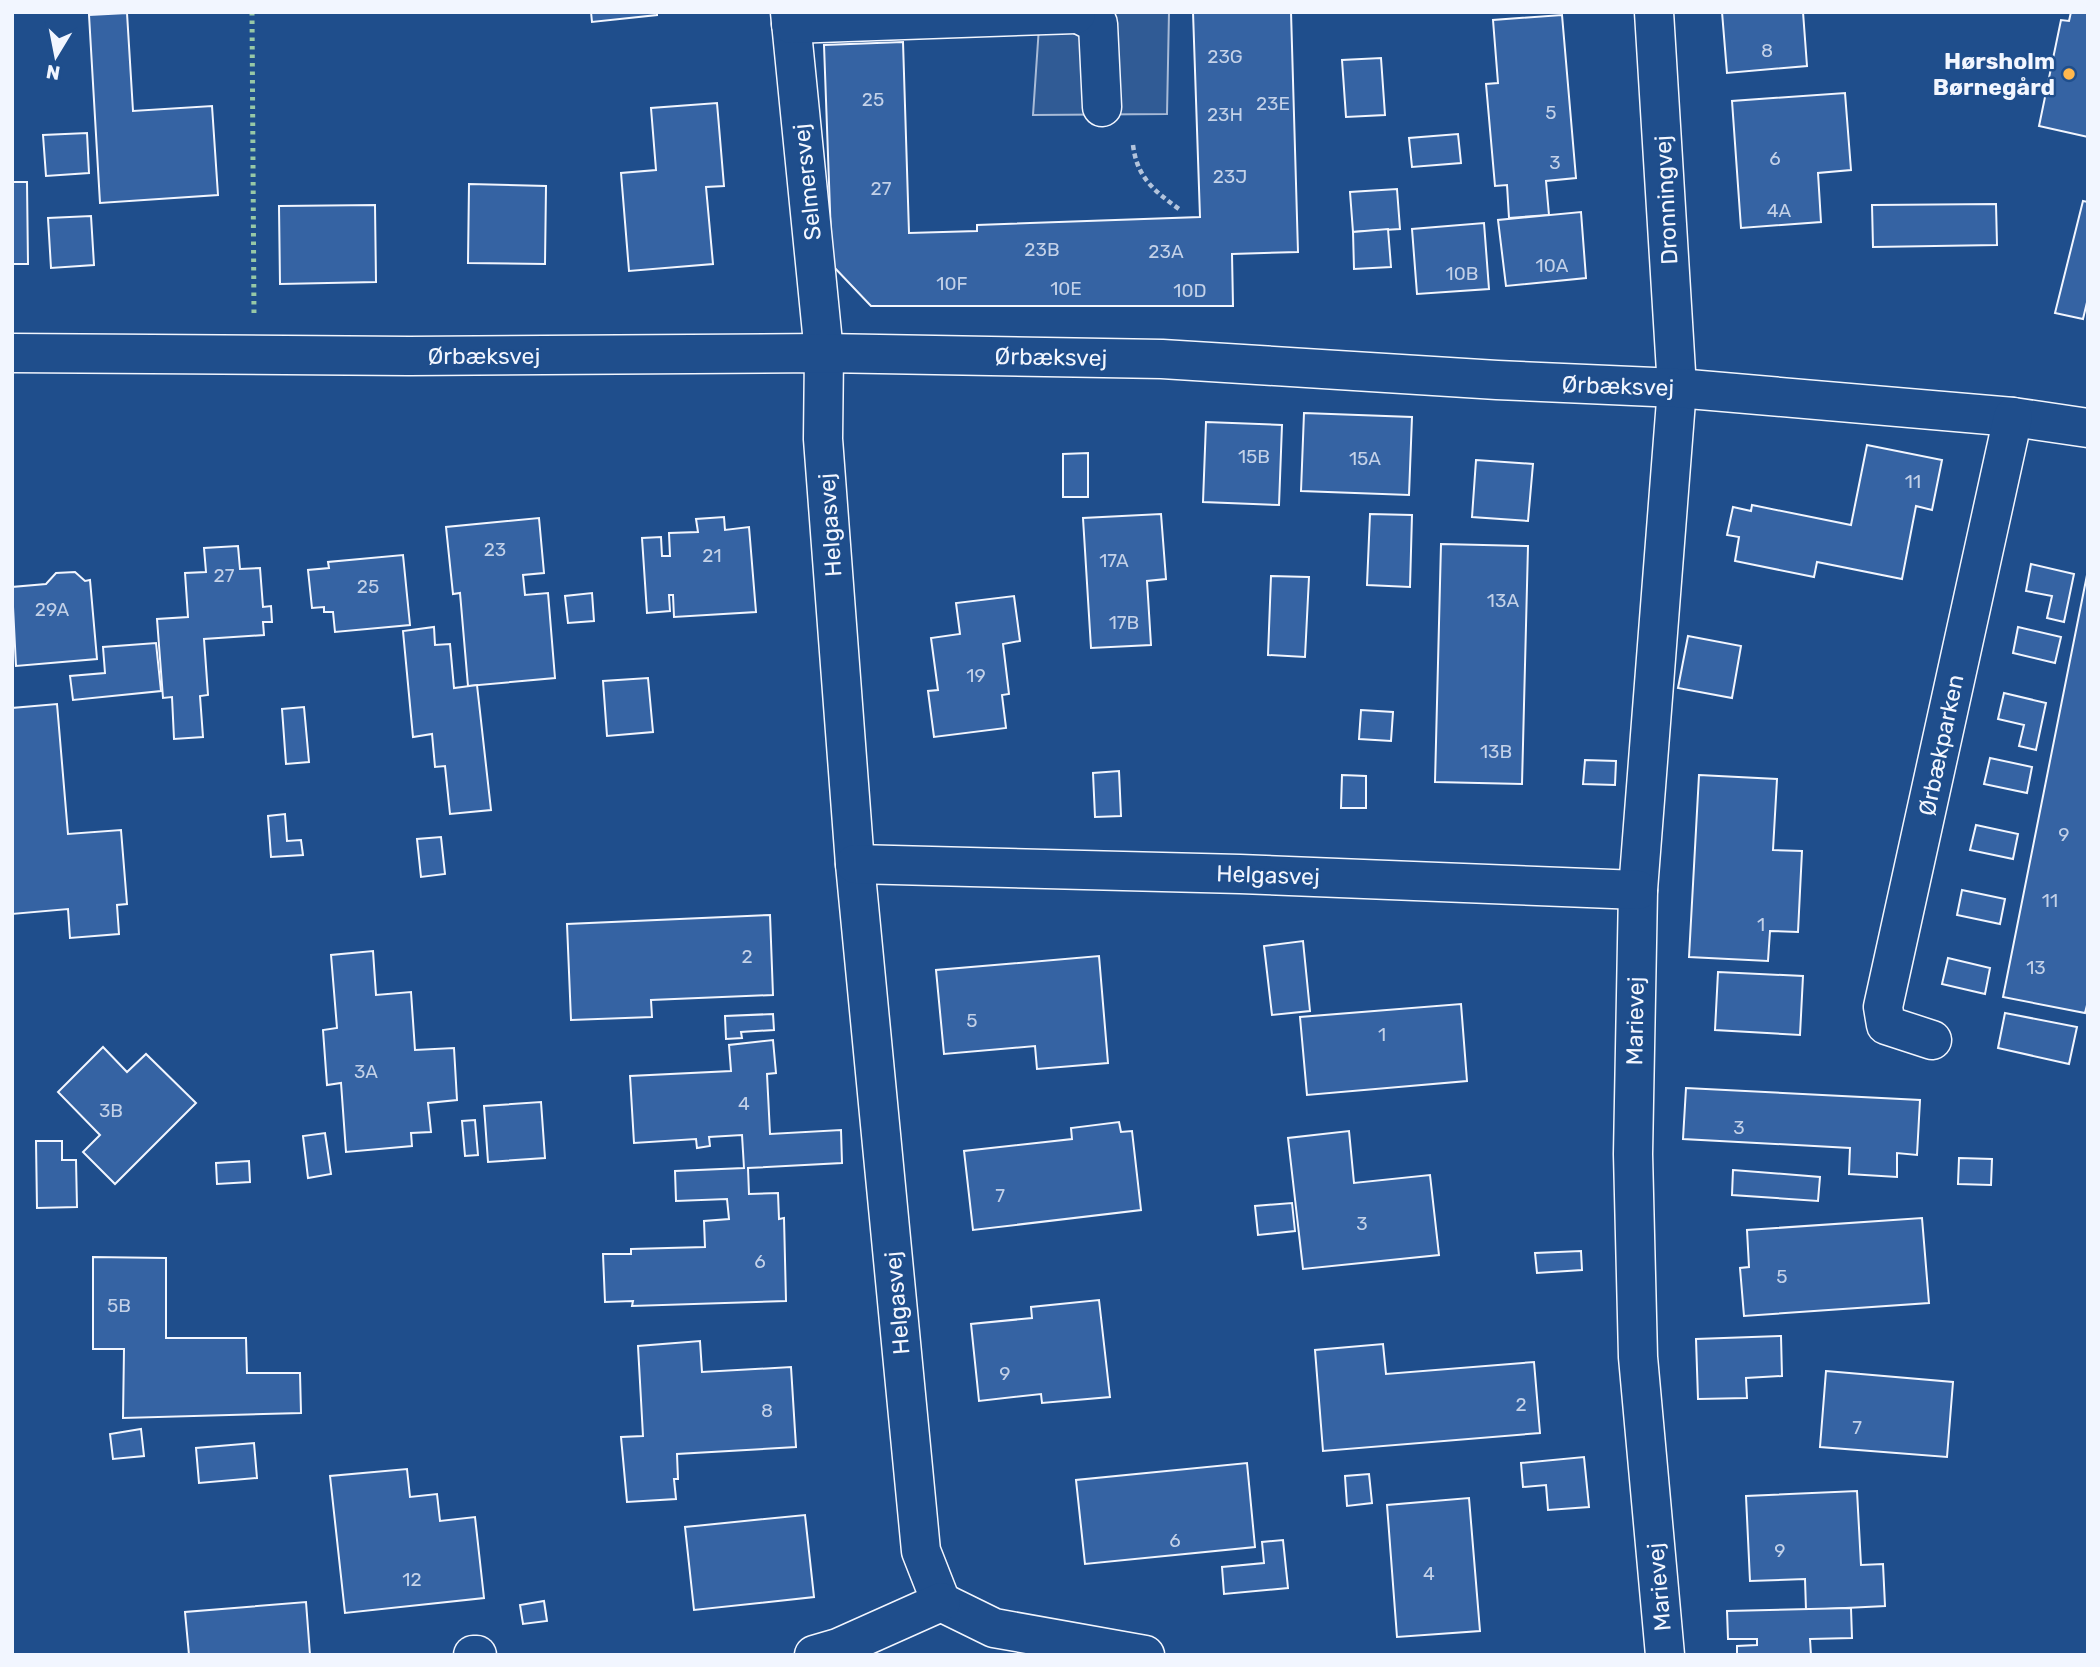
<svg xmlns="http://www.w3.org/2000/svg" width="2100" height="1667" viewBox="0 0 2100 1667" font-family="Rubik,sans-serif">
	<rect width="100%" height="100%" fill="#1f4e8c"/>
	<!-- built -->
	<path fill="#305b95" stroke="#a8bbd7" stroke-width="2" d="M1040,12h129l-2,102 -134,1z"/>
	<!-- building -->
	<g fill="#3563a3" stroke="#f2f6ff" stroke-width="2">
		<path d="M591,12h66v3l-65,7z"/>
		<path d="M1193,12h98l7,240 -66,2 1,52h-362l-39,-41 -8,-220 79,-3 6,191 68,-2v-6l223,-8z"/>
		<path d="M1722,12h81l4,54 -80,7z"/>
		<path d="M2071,12h17v125l-49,-11 22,-106 8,1z"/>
		<path d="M127,13l6,98 79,-5 6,89 -118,8 -11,-188z"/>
		<path d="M1562,15l14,163 -30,3 3,34 -40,3 -2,-33 -12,1 -9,-102 12,-1 -5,-63z"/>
		<path d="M1381,58l4,57 -39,2 -4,-57z"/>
		<path d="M1845,93l6,77 -33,3 3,49 -80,6 -9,-127z"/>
		<path d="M717,103l7,83 -18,1 7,77 -84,7 -8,-98 35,-3 -5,-62z"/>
		<path d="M87,133l2,40 -43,3 -3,-41z"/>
		<path d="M1458,134l3,29 -49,4 -3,-29z"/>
		<path d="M12,182h15l1,82h-16z"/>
		<path d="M469,184l77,2 -1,78 -77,-1z"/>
		<path d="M1397,189l3,40 -47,3 -3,-40z"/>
		<path d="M2083,201l5,1v96l-5,21 -28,-6z"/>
		<path d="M1996,204l1,41 -124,2 -1,-42z"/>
		<path d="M375,205l1,77 -96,2 -1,-78z"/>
		<path d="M1581,212l5,66 -80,8 -8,-66z"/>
		<path d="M91,216l3,49 -43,3 -3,-50z"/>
		<path d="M1484,223l5,66 -72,5 -5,-65z"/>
		<path d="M1388,229l3,38 -37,2 -1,-37z"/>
		<path d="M1304,413l108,4 -3,78 -108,-4z"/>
		<path d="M1206,422l76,3 -3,80 -76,-3z"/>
		<path d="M1867,445l75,15 -10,50 -16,-4 -14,73 -85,-17 -3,15 -79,-16 4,-24 -12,-2 6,-28 18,4 1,-6 99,20z"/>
		<path d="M1088,453v44h-25v-43z"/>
		<path d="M1476,460l57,4 -5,57 -56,-4z"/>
		<path d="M1161,514l5,65 -19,2 4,64 -60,3 -8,-130z"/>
		<path d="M1370,514l42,1 -2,72 -43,-2z"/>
		<path d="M724,517l1,13 24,-3 7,85 -82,5 -1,-22h-4l1,16 -23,2 -5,-75 19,-1 1,19h8l-1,-23 29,-1 -2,-13z"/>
		<path d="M539,518l5,55 -21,2 2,20 23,-2 7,85 -87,8 -8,-93 -7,1 -7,-67z"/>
		<path d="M1441,544l87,2 -6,238 -87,-2z"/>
		<path d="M238,546l2,23 20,-1 3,39 8,-1 1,16h-9l1,13 -60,4 4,56 -8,1 3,41 -29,2 -2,-42 -9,1 -6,-79 31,-2 -3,-44 21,-1 -2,-24z"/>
		<path d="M403,555l7,70 -75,7 -2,-20h-9v-5l-12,1 -4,-38 21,-2 -1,-6z"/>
		<path d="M2031,564l43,10 -10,48 -17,-4 5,-22 -26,-5z"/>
		<path d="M2088,570v431l-3,12 -82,-16z"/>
		<path d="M75,572l10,9 5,-1 7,79 -81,7 -4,-79 34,-3 10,-11z"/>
		<path d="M1271,576l38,1 -4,80 -37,-2z"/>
		<path d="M592,593l2,28 -26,2 -3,-27z"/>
		<path d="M1014,596l6,45 -17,3 6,50 -7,1 4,33 -72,9 -6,-46 10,-1 -7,-52 29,-4 -4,-31z"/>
		<path d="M434,627l1,18 15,-1 4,44 23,-3 14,125 -41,4 -5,-48 -10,1 -3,-33 -19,3 -10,-106z"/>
		<path d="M2018,627l43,10 -6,26 -42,-10z"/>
		<path d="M1688,636l53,10 -9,52 -54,-10z"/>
		<path d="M156,643l5,48 -88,9 -3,-24 35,-3 -2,-26z"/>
		<path d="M648,678l5,54 -46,4 -4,-55z"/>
		<path d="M2004,693l42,10 -10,47 -17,-4 5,-21 -26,-6z"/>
		<path d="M57,704l11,130 53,-4 6,74 -10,1 2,29 -49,4 -2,-29 -56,5v-206z"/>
		<path d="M304,707l5,55 -23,2 -4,-55z"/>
		<path d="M1361,710l32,2 -2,29 -32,-2z"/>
		<path d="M1990,758l42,9 -5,26 -43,-9z"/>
		<path d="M1585,760l31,1 -1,24 -32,-1z"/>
		<path d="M1119,771l2,45 -26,1 -2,-44z"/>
		<path d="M1342,775l24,1v32h-25z"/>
		<path d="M1699,775l78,4 -4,71 29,1 -4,81 -28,-1 -2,30 -79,-4z"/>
		<path d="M285,814l2,27 14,-1 2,15 -32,2 -3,-41z"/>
		<path d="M1976,825l42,9 -5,25 -43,-9z"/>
		<path d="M441,837l4,37 -24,3 -4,-38z"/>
		<path d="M1962,890l43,9 -5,25 -43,-9z"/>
		<path d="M770,915l3,80 -122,5 1,17 -81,3 -4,-96z"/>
		<path d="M1303,941l7,70 -38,4 -8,-69z"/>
		<path d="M373,951l3,44 35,-3 4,58 39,-2 3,52 -29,3 3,29 -20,1 1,13 -66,6 -5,-69 -14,2 -4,-55 14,-2 -6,-73z"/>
		<path d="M1099,956l9,107 -71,6 -2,-23 -91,8 -8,-84z"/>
		<path d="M1948,958l42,10 -5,26 -43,-10z"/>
		<path d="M1718,972l85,4 -3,59 -85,-5z"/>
		<path d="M1461,1004l6,77 -160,14 -7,-78z"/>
		<path d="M2005,1013l72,14 -8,37 -71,-16z"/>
		<path d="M773,1014l1,16 -33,2 1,6 -16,1 -1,-23z"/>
		<path d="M773,1040l3,33 -9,1 3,60 71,-4 1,33 -94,5 1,26 29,-1 1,26 5,-1 2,83 -154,5 1,-5 -28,1 -2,-48h28v-5l74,-2 -1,-26 25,-2 -2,-20 -51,2 -1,-30 69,-3 -2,-33 -33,2 1,9 -13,2 -1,-9 -62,4 -4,-67 101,-5 -2,-26z"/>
		<path d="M103,1047l24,25 19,-18 50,49 -81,81 -32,-32 17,-17 -42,-43z"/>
		<path d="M1686,1088l234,12 -3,55 -20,-2v24l-48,-3 1,-26 -167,-9z"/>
		<path d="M541,1102l4,56 -57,4 -4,-56z"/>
		<path d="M475,1120l3,35 -13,1 -3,-35z"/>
		<path d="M1119,1122l2,10 11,-1 9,79 -168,20 -9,-79 108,-12 -1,-11z"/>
		<path d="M1349,1131l5,52 76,-8 9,80 -136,14 -15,-131z"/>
		<path d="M325,1133l6,41 -23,4 -5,-42z"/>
		<path d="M36,1141h26v19h14l1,47 -40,1z"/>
		<path d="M1959,1158l33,1 -1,26 -33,-1z"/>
		<path d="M249,1161l1,21 -33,2 -1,-21z"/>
		<path d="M1733,1170l87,7 -2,24 -86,-6z"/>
		<path d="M1292,1203l3,28 -37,4 -3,-29z"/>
		<path d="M1922,1218l7,85 -185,13 -4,-48 9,-1 -2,-37z"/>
		<path d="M1581,1251l1,19 -45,3 -2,-20z"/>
		<path d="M93,1257l73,1v80h80l1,35h53l1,40 -178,5 1,-69h-31z"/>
		<path d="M1099,1300l11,97 -68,6 -1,-9 -62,7 -8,-77 61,-6 -1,-11z"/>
		<path d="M1781,1336l1,40 -36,2 1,20 -49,1 -2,-60z"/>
		<path d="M700,1341l2,31 89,-5 5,80 -119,7 1,25h-4l2,20 -49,3 -6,-65 22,-1 -5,-90z"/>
		<path d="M1383,1344l3,30 148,-12 6,71 -217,18 -8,-101z"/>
		<path d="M1826,1371l127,11 -6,75 -127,-10z"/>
		<path d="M141,1429l3,27 -31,3 -3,-25z"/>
		<path d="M254,1443l3,35 -58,5 -3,-35z"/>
		<path d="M1584,1457l5,50 -41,3 -2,-25 -23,2 -2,-24z"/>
		<path d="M1247,1463l8,84 -170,17 -9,-84z"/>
		<path d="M407,1469l3,28 27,-3 3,27 35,-4 9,81 -139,15 -15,-137z"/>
		<path d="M1369,1474l3,29 -25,3 -2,-30z"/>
		<path d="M1857,1491l4,74 22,-1 2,42 -79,4 -1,-31 -55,2 -4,-85z"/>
		<path d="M1469,1498l11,133 -83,6 -10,-132z"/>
		<path d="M805,1515l9,82 -120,13 -9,-83z"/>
		<path d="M1283,1540l5,48 -64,6 -2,-27 42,-4 -2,-21z"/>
		<path d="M544,1601l3,20 -24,3 -3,-19z"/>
		<path d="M306,1602l4,53h-121l-4,-43z"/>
		<path d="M1851,1608l1,30 -42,1 1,16h-74v-9l20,-1v-6h-29l-1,-28z"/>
	</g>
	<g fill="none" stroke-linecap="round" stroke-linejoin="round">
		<!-- minor casing -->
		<g stroke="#f2f6ff" stroke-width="41">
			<g id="minor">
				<path d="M790,12l34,341 -1,86 32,425 66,687 20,51"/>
				<path d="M1075,12l23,12 4,83"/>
				<path d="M1654,12l23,376 -39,502 -5,264 5,203 27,298"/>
				<path d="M791,24l285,-10"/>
				<path d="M12,353l397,3 415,-3 338,6 335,21 180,8 336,29 75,11"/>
				<path d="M855,864l385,10 398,16"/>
				<path d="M1932,1040l-46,-15 -3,-18 130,-590"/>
				<path d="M941,1602l53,26 151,27"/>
				<path d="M473,1655h4"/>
				<path d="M814,1655l24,-7 103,-46"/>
			</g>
		</g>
		<!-- path -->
		<path stroke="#b3c4dc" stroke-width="4.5" stroke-dasharray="5 3.5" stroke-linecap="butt" d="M1133,145c4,32 20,45 46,64"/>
		<!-- minor -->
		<use href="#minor" stroke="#1f4e8c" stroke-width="38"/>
		<!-- hedge -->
		<path stroke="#97c8a6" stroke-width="5" stroke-dasharray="3.5 5" stroke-linecap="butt" d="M252,12l2,305"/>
	</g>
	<!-- markers -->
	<circle fill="#ffb74d" stroke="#1f4e8c" stroke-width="2.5" cx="2069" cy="74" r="7"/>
	<g text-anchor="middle" stroke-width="5" stroke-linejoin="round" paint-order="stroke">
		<!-- number labels -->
		<g font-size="19" fill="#c3d1e8">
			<text x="1767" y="57">8</text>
			<text x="1225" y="63">23G</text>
			<text x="873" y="106">25</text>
			<text x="1273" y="110">23E</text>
			<text x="1551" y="119">5</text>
			<text x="1225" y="121">23H</text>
			<text x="1775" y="165">6</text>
			<text x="1555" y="169">3</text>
			<text x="1230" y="183">23J</text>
			<text x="881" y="195">27</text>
			<text x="1779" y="217">4A</text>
			<text x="1042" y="256">23B</text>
			<text x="1166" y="258">23A</text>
			<text x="1552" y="272">10A</text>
			<text x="1462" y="280">10B</text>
			<text x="952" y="290">10F</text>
			<text x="1066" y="295">10E</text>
			<text x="1190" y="297">10D</text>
			<text x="1254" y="463">15B</text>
			<text x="1365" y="465">15A</text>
			<text x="1913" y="488">11</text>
			<text x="495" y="556">23</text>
			<text x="712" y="562">21</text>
			<text x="1114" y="567">17A</text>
			<text x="224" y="582">27</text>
			<text x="368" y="593">25</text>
			<text x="1503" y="607">13A</text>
			<text x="52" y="616">29A</text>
			<text x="1124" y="629">17B</text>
			<text x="976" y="682">19</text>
			<text x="1496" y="758">13B</text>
			<text x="2064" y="841">9</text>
			<text x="2050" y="907">11</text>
			<text x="1761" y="931">1</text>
			<text x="747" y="963">2</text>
			<text x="2036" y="974">13</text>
			<text x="972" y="1027">5</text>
			<text x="1382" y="1041">1</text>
			<text x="366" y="1078">3A</text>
			<text x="744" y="1110">4</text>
			<text x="111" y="1117">3B</text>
			<text x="1739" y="1134">3</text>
			<text x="1000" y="1202">7</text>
			<text x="1362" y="1230">3</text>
			<text x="760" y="1268">6</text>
			<text x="1782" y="1283">5</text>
			<text x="119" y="1312">5B</text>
			<text x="1005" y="1380">9</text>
			<text x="1521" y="1411">2</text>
			<text x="767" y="1417">8</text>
			<text x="1857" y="1434">7</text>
			<text x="1175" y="1547">6</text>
			<text x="1780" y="1557">9</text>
			<text x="1429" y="1580">4</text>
			<text x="412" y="1586">12</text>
		</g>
		<!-- poi labels -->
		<g font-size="23" font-weight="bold" fill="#f2f6ff" stroke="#1f4e8c" text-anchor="end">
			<text x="2055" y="69">Hørsholm<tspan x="2055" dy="26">Børnegård</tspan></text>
		</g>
		<!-- street labels -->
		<g font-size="23" fill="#f2f6ff" stroke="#1f4e8c">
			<text transform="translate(807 182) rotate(-96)" y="8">Selmersvej</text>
			<text transform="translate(1666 200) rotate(-93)" y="8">Dronningvej</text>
			<text x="484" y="364">Ørbæksvej</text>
			<text transform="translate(1051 357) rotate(1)" y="8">Ørbæksvej</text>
			<text transform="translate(1618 386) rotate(2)" y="8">Ørbæksvej</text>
			<text transform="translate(830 525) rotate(-94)" y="8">Helgasvej</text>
			<text transform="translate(1941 745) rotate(-78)" y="8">Ørbækparken</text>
			<text transform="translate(1268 875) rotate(2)" y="8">Helgasvej</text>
			<text transform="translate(1635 1021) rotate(-89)" y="8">Marievej</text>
			<text transform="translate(897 1303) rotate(-95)" y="8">Helgasvej</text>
			<text transform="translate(1659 1587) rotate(-95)" y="8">Marievej</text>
		</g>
	</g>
	<!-- border -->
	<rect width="2100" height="1667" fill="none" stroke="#f2f6ff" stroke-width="28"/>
	<!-- north arrow -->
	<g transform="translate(56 56) rotate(190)" stroke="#1f4e8c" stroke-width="5" paint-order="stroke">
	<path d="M0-5L12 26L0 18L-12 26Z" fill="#f2f6ff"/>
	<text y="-10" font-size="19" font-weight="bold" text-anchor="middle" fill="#f2f6ff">N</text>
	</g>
</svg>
